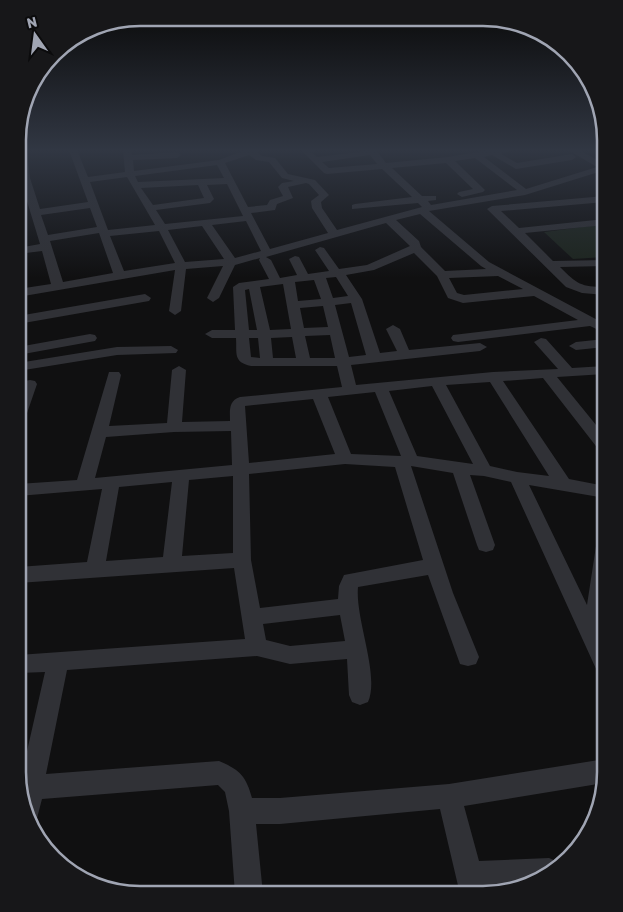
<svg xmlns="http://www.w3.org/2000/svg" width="623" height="912" viewBox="0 0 623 912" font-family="Rubik,sans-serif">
	<rect width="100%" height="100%" fill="#101011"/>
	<!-- green -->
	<path fill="#1c241d" d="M590,226h6l9,9v22l-32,2 -29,-27z"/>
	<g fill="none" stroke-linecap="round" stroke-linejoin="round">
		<!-- minor -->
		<g fill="#303136" fill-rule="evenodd">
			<path d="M19,150h8l3,28 10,31 48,-7 -19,-52h8l11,27 37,-5 -2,-22h8l1,5 45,-3 4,3 -4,3 -44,2 1,11 85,-11 26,-10h14l-2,2 5,4 13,2 13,16 27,6 14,15 -8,7 1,6 15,22 85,-23 -4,-4 -66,6v-4l3,-1 57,-7 -30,-28 -55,5 -3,-1 -23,-23h15l-4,3 5,4 59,-7 10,13 62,-6 42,-7h22l-11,4 16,9 55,-9 4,3 -4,3 -56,9 -24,-14 -8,2 42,32 71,-22 -29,-17h11l26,14v6l-80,25 -96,16 60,51 116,62v9l-15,-7 -132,16 -5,-1 -2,-3 2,-3 125,-15 -44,-24 -71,7 -15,-5 -11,-22 -23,-23 -40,17 -28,5 16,24 18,54 17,-2 -11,-22 7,-4 7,4 9,21 71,-7 7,4 -7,4 -129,14 5,20 137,-13 65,-3 -24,-27 7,-4 5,1 26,29 33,-2v8l-48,3 48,59v15l-6,-1 -56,-72 -40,3 66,98 36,7v12l-76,-13 58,120 9,-59 2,-5 7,-2v82l-2,16 2,5v31l-8,-2 -86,-189 -27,-6 -14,-1 25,70 -2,5 -7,2 -7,-2 -2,-5 -24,-72 -42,-7 42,127 26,64 -3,7 -8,2 -8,-2 -32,-89 -70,12c-3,32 22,88 10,115l-8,3 -8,-3 -3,-7 -2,-36 -57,5 -33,-8 -190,14 -21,104 173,-13c21,9 27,15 33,37h28l169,-14 156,-25 -1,24 -140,23 15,55 70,-3 9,4c-15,25 -45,24 -72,26l2,5 -28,1 -20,-85 -160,15h-24l7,70h-28l-6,-83 -4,-19 -7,-7 -176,14 -6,23 -6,3 -10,-43 25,-110 -27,1v-18l227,-16 -11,-71 -216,15v-16l69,-5 15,-73 -84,7v-12l59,-4 32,-108h10l2,3 -12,51 58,-3 5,-53 7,-4 7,4 -4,52 48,-1c0,-10 -2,-20 10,-24l102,-10 -5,-21h-86c-18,-4 -14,-12 -15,-28h-24l-7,-4 7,-4h23l-2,-43 6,-4 30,-4 -10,-19 1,-2 -25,7 -16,33 -6,4 -6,-4 16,-32 -37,3 -5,42 -6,4 -6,-4 6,-41 -157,27v-8l33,-5 -9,-33 -24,3v-6l22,-4 -20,-66zM249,155l7,5 13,2 13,16 12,3 -12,2 -4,4 5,9 -13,4 -3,5 -19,2 -23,-44zM370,155l7,9 -48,4 -7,-6zM475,158l42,32 -86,15 -3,-4 8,-1v-4h-14l-30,-28 54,-5 27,26 -14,3 -2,2 5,3 21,-5 2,-2 -30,-29zM217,165l7,13 -86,4 -3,-6zM127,177l28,48 -47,5 -18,-48zM306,183l3,1 10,11 -8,6 1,7 16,25 -58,16 -19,-36 24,-3 2,-6 16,-6 -5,-11zM227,184l16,32 -78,8 -9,-14 54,-7 4,-4 -7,-14zM198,185l6,13 -51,7 -12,-17zM90,208l7,19 -49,8 -7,-20zM420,214l61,52 5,3 -41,2 -24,-24 -2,-6 -23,-21zM246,221l15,30 -26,7 -23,-33zM386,223l24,23 -43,19 -28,4 -15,-21 -4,-1 -5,3 14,21 -21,3 -9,-17 -4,-1 -6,3 8,16 -17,3 -9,-18 -5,-3zM202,226l22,33 -39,3 -17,-32zM159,231l16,32 -51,8 -14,-35zM99,233l14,40 -50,9 -13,-41zM498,276l25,13 -59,6 -7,-2 -8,-15zM336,277l12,19 -15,2 -7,-20zM314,280l7,19 -23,2 -3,-19zM283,284l8,45 -21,1 -10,-43zM249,289l8,41h-8l-4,-40zM351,303l15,52 -17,2 -14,-52zM323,306l5,21 -24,1 -4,-20zM330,335l5,23h-25l-5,-22zM292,337l4,21h-23l-2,-20zM249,338h9l2,20 -9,-1zM490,382l59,94 -32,-4 -27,-6 -44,-81zM432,386l41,78 -56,-8 -28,-65zM375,392l26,64 -50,-2 -23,-57zM313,399l22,55 -86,9 -4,-57zM231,431l1,34 -137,13 11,-41 68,-5zM345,464l50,3 28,93 -79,15 -5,11 -1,13 -78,9 -9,-48 -2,-86zM233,476v77l-51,3 7,-76zM172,482l-9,75 -57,4 13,-74zM340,615l5,26 -55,5 -24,-6 -3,-16z"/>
			<path d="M605,196v6l-104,9 18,17 86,-9v6l-80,8 28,28 52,-1v6l-45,1c17,17 21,20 45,20v8l-23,-2 -16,-6 -79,-78 5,-3z"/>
			<path d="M145,294l6,4 -2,3 -131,23v-8z"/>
			<path d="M90,334l5,1 2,3 -2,3 -77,14v-8z"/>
			<path d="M605,339v8l-29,3 -7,-4 7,-4z"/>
			<path d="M171,346l7,4 -2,3 -59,2 -99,16v-8l99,-16z"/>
			<path d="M30,380l5,1 2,3 -11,32 -3,3 -5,2v-25l7,-15z"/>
		</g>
	</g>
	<!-- sky -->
	<linearGradient id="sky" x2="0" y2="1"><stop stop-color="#090909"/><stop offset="0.54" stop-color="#313743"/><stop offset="1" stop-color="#313743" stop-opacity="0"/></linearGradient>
	<rect width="623" height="278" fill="url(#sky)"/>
	<!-- crop -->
	<path d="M0 0H623V912H0ZM140 26H483A114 114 0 0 1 597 140V772A114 114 0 0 1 483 886H140A114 114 0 0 1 26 772V140A114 114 0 0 1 140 26Z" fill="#171719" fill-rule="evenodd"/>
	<path fill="none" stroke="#a0a5b3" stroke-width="2.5" d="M140 26H483A114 114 0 0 1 597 140V772A114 114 0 0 1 483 886H140A114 114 0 0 1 26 772V140A114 114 0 0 1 140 26Z"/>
	<!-- north arrow -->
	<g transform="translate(35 35) rotate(346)" stroke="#0b0b0c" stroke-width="4" paint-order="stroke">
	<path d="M0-4L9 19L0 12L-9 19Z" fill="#a0a5b3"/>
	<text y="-8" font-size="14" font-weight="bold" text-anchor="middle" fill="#a0a5b3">N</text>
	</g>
</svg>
